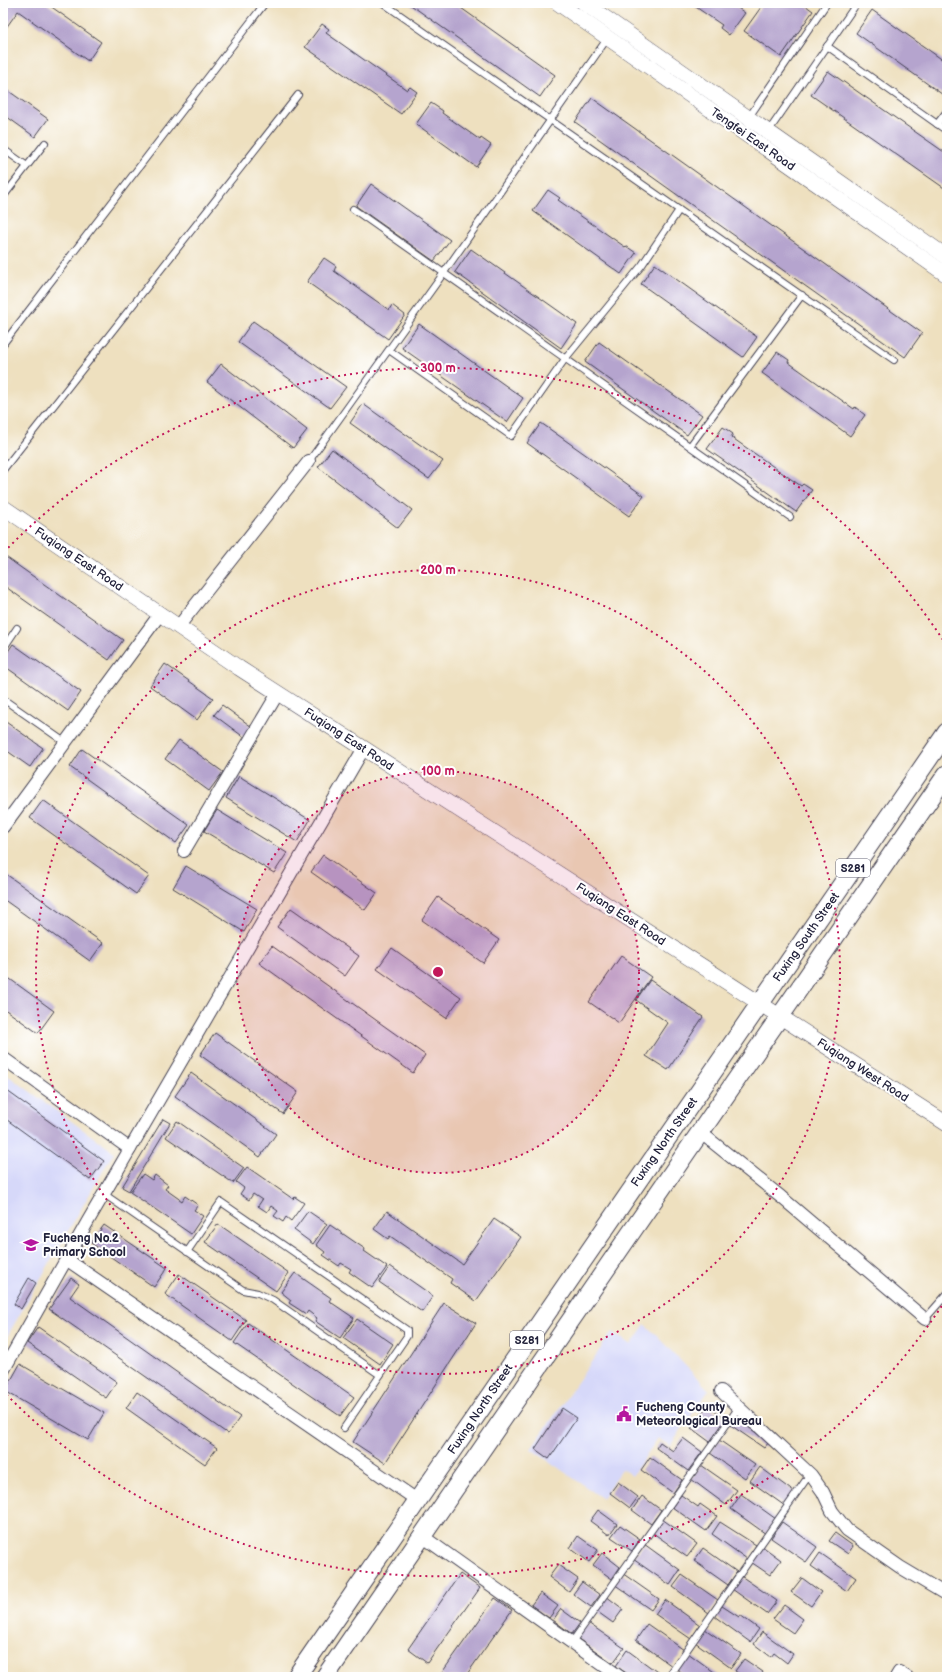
<svg xmlns="http://www.w3.org/2000/svg" width="950" height="1680" viewBox="0 0 950 1680" font-family="'Balsamiq Sans',sans-serif">
	<rect width="100%" height="100%" fill="#fff"/>
	<filter id="ink" filterUnits="userSpaceOnUse"><feTurbulence type="fractalNoise" baseFrequency=".025" numOctaves="2"/><feDisplacementMap in="SourceGraphic" scale="8" xChannelSelector="R" yChannelSelector="G"/><feConvolveMatrix kernelMatrix="1 2 1 2 8 2 1 2 1" color-interpolation-filters="sRGB"/></filter>
	<filter id="wash" filterUnits="userSpaceOnUse"><feTurbulence type="fractalNoise" baseFrequency=".012" numOctaves="4" result="noise"/><feDisplacementMap in="SourceGraphic" scale="16" xChannelSelector="R" yChannelSelector="G"/><feGaussianBlur stdDeviation="0.9" result="paint"/><feColorMatrix in="noise" values="0 0 0 0 0 0 0 0 0 0 0 0 0 0 0 0 0 1.4 0 .05"/><feComposite in="paint" operator="in"/></filter>
	<g filter="url(#wash)">
		<rect width="100%" height="100%" fill="#eee0bf"/>
		<!-- built -->
		<g fill="#d6d8f9">
			<path d="M3,1072l111,80 -109,188 -2,-1z"/>
			<path d="M645,1324l64,66 -39,56 -12,-8 -26,38 -10,-7 -20,29 -71,-49 81,-117 19,13z"/>
		</g>
		<g id="blocks">
			<!-- building -->
			<g fill="#b5a4ce">
				<path d="M3,3h43l55,39 -13,19 -70,-50 -15,21z"/>
				<path d="M408,3h46l101,72 -15,22z"/>
				<path d="M690,3h41l14,10 -16,22 -9,-7 2,-3z"/>
				<path d="M764,3h38l11,8 -32,46 -37,-26z"/>
				<path d="M872,10l75,53v32l-1,2 -90,-64z"/>
				<path d="M322,24l7,5 -3,4 81,57 3,-3 7,5 -16,22 -96,-67z"/>
				<path d="M828,71l119,83v36l-136,-95z"/>
				<path d="M3,87l45,32 -13,18 -32,-23z"/>
				<path d="M592,98l330,235 -17,24 -330,-235z"/>
				<path d="M431,103l12,8 -1,2 38,27 1,-2 10,7 -15,22 -60,-43z"/>
				<path d="M371,184l79,56 -16,21 -78,-55z"/>
				<path d="M548,190l12,8 -2,2 67,47 1,-1 10,7 -15,21 -88,-63z"/>
				<path d="M471,249l106,75 -16,24 -106,-76z"/>
				<path d="M324,258l12,8 -2,5 55,39 3,-5 13,10 -17,24 -81,-57z"/>
				<path d="M655,264l102,73 -14,20 -102,-73z"/>
				<path d="M253,321l93,66 -16,21 -92,-66z"/>
				<path d="M419,324l104,74 -16,24 -105,-74z"/>
				<path d="M599,342l103,73 -15,20 -102,-73z"/>
				<path d="M777,352l12,8 -1,2 66,47 1,-2 10,8 -15,21 -88,-63z"/>
				<path d="M221,364l86,66 -14,18 -86,-66z"/>
				<path d="M363,404l80,57 -14,18 -79,-56z"/>
				<path d="M541,423l103,73 -15,20 -102,-73z"/>
				<path d="M723,427l10,7 -2,3 70,49 2,-2 9,6 -16,22 -89,-63z"/>
				<path d="M332,449l80,61 -14,18 -80,-61z"/>
				<path d="M3,555l120,85 -14,20 -106,-75z"/>
				<path d="M13,644l68,48 -13,19 -65,-46v-6z"/>
				<path d="M165,664l48,34 -16,22 -47,-34z"/>
				<path d="M222,705l30,22 -7,11 -31,-23z"/>
				<path d="M3,720l40,28 -13,19 -27,-19z"/>
				<path d="M179,740l44,32 -14,19 -44,-32z"/>
				<path d="M82,749l107,76 -13,18 -106,-76z"/>
				<path d="M239,776l71,44 -13,22 -71,-44z"/>
				<path d="M43,800l106,76 -13,18 -106,-76z"/>
				<path d="M217,810l70,43 -13,20 -70,-42z"/>
				<path d="M323,855l54,38 -12,17 -54,-38z"/>
				<path d="M186,866l71,43 -13,23 -71,-44z"/>
				<path d="M3,872l100,71 -13,18 -87,-62z"/>
				<path d="M438,897l61,43 -16,23 -61,-43z"/>
				<path d="M291,908l68,48 -14,20 -68,-49z"/>
				<path d="M272,946l153,109 -12,18 -154,-110z"/>
				<path d="M392,948l69,49 -15,21 -69,-49z"/>
				<path d="M621,956l30,21 -32,46 -30,-21z"/>
				<path d="M3,974l51,37 -16,22 -35,-25z"/>
				<path d="M650,980l53,37 -35,53 -22,-14 22,-33 -32,-23z"/>
				<path d="M215,1033l83,59 -15,22 -83,-59z"/>
				<path d="M191,1073l85,61 -16,23 -85,-61z"/>
				<path d="M3,1088l101,73 -14,19 -87,-63z"/>
				<path d="M163,1119l7,4 -41,68 -7,-4z"/>
				<path d="M177,1121l67,47 -11,15 -67,-46z"/>
				<path d="M247,1167l46,32 2,-2 9,6 -13,18 -5,-4 -3,5 -9,-6 4,-5 -7,-5 -4,6 -9,-6 4,-6 -9,-6 -4,6 -9,-6 4,-6 -8,-6z"/>
				<path d="M143,1174l9,6 3,-5 13,10 -3,4 17,12 3,-5 13,9 -4,5 9,6 -12,18 -61,-42z"/>
				<path d="M308,1211l19,13 -14,20 -19,-14z"/>
				<path d="M387,1211l75,53 32,-45 27,18 -45,64 -26,-18 2,-4 -62,-43 -2,3 -14,-10z"/>
				<path d="M218,1224l71,49 -13,18 -71,-49z"/>
				<path d="M104,1225l63,43 -13,19 -63,-44z"/>
				<path d="M330,1225l35,24 -1,2 23,16 -15,21 -23,-16 2,-3 -10,-6 -2,3 -16,-11 2,-3 -9,-7z"/>
				<path d="M390,1266l43,30 -11,16 -43,-30z"/>
				<path d="M295,1273l36,25 -2,3 25,17 -14,20 -25,-17 2,-3 -9,-7 -2,3 -17,-11 2,-3 -10,-8z"/>
				<path d="M179,1274l67,46 -14,21 -67,-47z"/>
				<path d="M29,1278l7,5 -15,26 -7,-5z"/>
				<path d="M71,1278l8,6 -9,13 170,120 -12,17 -179,-125z"/>
				<path d="M444,1303l32,20 -91,140 -32,-21z"/>
				<path d="M357,1319l36,25 -13,20 -37,-26z"/>
				<path d="M248,1323l106,74 -14,19 -106,-73z"/>
				<path d="M38,1327l79,55 -11,16 -79,-55z"/>
				<path d="M20,1364l84,49 -16,27 -83,-49z"/>
				<path d="M137,1392l80,56 -12,16 -79,-56z"/>
				<path d="M707,1406l19,13 -16,23 -19,-14z"/>
				<path d="M562,1408l15,10 -28,41 -14,-10z"/>
				<path d="M734,1417l35,25 -5,6 -35,-24z"/>
				<path d="M683,1438l19,14 -14,19 -32,-23 4,-6 13,9z"/>
				<path d="M719,1440l36,25 -10,13 -35,-25z"/>
				<path d="M650,1457l32,23 -9,13 -32,-23z"/>
				<path d="M701,1465l36,25 -11,15 -35,-26z"/>
				<path d="M760,1467l34,25 -9,14 -35,-25z"/>
				<path d="M618,1482l20,15 -8,11 -20,-15z"/>
				<path d="M741,1494l35,25 -10,15 -35,-25z"/>
				<path d="M681,1495l17,12 2,-3 17,12 -11,15 -34,-24z"/>
				<path d="M642,1496l19,14 -10,14 -19,-14z"/>
				<path d="M598,1510l19,14 -8,11 -19,-14z"/>
				<path d="M662,1519l35,25 -10,13 -34,-24z"/>
				<path d="M720,1522l36,23 -9,14 -35,-25z"/>
				<path d="M782,1522l35,25 -11,15 -35,-24z"/>
				<path d="M620,1525l20,14 -8,12 -21,-14z"/>
				<path d="M835,1533l18,13 -5,8 -19,-13z"/>
				<path d="M578,1536l20,14 -9,12 -19,-14z"/>
				<path d="M644,1544l36,26 -10,15 -37,-26z"/>
				<path d="M762,1546l19,14 -11,15 -19,-13z"/>
				<path d="M703,1548l34,24 -9,13 -34,-24z"/>
				<path d="M602,1553l18,14 -8,12 -19,-14z"/>
				<path d="M820,1553l36,25 -9,13 -36,-25z"/>
				<path d="M558,1565l20,14 -9,13 -20,-15z"/>
				<path d="M622,1573l37,26 -8,11 -37,-26z"/>
				<path d="M460,1574l20,14 -53,75 -19,-14z"/>
				<path d="M682,1575l36,25 -9,13 -36,-26z"/>
				<path d="M741,1576l36,25 -10,13 -35,-25z"/>
				<path d="M802,1578l19,14 -10,14 -20,-14z"/>
				<path d="M582,1582l18,13 -9,12 -18,-13z"/>
				<path d="M540,1593l18,13 -9,12 -18,-13z"/>
				<path d="M606,1596l17,13 -10,14 -18,-13z"/>
				<path d="M495,1598l17,12 -47,67h-19l-5,-3z"/>
				<path d="M665,1600l35,25 -9,14 -36,-25z"/>
				<path d="M784,1605l19,14 -10,14 -20,-14z"/>
				<path d="M722,1606l17,11 1,-2 19,14 -9,13 -36,-26z"/>
				<path d="M561,1609l19,14 -8,11 -19,-14z"/>
				<path d="M588,1623l36,25 -11,15 -36,-25z"/>
				<path d="M647,1624l37,26 -12,16 -36,-26z"/>
				<path d="M705,1629l36,25 -10,14 -36,-26z"/>
				<path d="M762,1632l31,22 -6,9 -13,-10 -3,4 -17,-13z"/>
				<path d="M627,1650l37,27h-32l-16,-11z"/>
				<path d="M688,1653l33,24h-33l-11,-8z"/>
				<path d="M744,1659l19,13 -3,5h-16l-9,-6z"/>
			</g>
		</g>
	</g>
	<g filter="url(#ink)">
		<use href="#blocks" fill-opacity="0" stroke="#413e4f" stroke-width="1"/>
		<g fill="none" stroke-linecap="round" stroke-linejoin="round">
			<!-- service casing -->
			<g stroke="#413e4f" stroke-width="8">
				<g id="service">
					<path d="M383,3l511,357"/>
					<path d="M827,46l120,85"/>
					<path d="M749,117l78,-114"/>
					<path d="M937,124l10,-13"/>
					<path d="M768,132l89,-129"/>
					<path d="M3,149l24,17"/>
					<path d="M3,197l42,-54"/>
					<path d="M353,209l437,308"/>
					<path d="M3,344l262,-341"/>
					<path d="M389,350l122,86 54,-77 77,-94 37,-55"/>
					<path d="M690,446l112,-151"/>
					<path d="M309,461l129,-180 169,-242"/>
					<path d="M3,470l295,-375"/>
					<path d="M3,649l14,-21"/>
					<path d="M3,699l63,44"/>
					<path d="M104,1194l139,96 15,3 15,7 107,75"/>
					<path d="M187,1252l34,-50 186,128v6l-63,92"/>
					<path d="M925,1319l22,-25"/>
					<path d="M572,1642l167,-235"/>
					<path d="M668,1677l142,-203"/>
				</g>
			</g>
			<!-- minor casing -->
			<g stroke="#413e4f" stroke-width="14">
				<g id="minor">
					<path d="M178,627l131,-166"/>
					<path d="M3,827l157,-213"/>
					<path d="M184,851l94,-158"/>
					<path d="M3,1058l127,91"/>
					<path d="M700,1132l81,65 144,122"/>
					<path d="M66,1259l351,241"/>
					<path d="M3,1371l85,-150 276,-473"/>
					<path d="M721,1391l90,84 12,17 9,19 15,19 53,37 47,28"/>
					<path d="M422,1536l198,141"/>
					<path d="M896,1677l3,-5 8,5"/>
				</g>
			</g>
			<!-- tertiary casing -->
			<g stroke="#413e4f" stroke-width="16">
				<g id="tertiary">
					<path d="M558,3l389,272"/>
					<path d="M584,3l363,254"/>
					<path d="M3,507l236,161 708,456"/>
				</g>
			</g>
			<!-- primary casing -->
			<g stroke="#413e4f" stroke-width="20">
				<g id="primary">
					<path d="M296,1677l651,-945"/>
					<path d="M325,1677l622,-903"/>
				</g>
			</g>
			<!-- service -->
			<use href="#service" stroke="#fff" stroke-width="6"/>
			<!-- minor -->
			<use href="#minor" stroke="#fff" stroke-width="12"/>
			<!-- tertiary -->
			<use href="#tertiary" stroke="#fff" stroke-width="15"/>
			<!-- primary -->
			<use href="#primary" stroke="#fff" stroke-width="18"/>
		</g>
	</g>
	<!-- distance rings -->
	<circle cx="438" cy="972" r="201" fill="#c2185b" fill-opacity=".12"/>
	<g fill="none" stroke="#c2185b" stroke-width="2" stroke-dasharray="2 4">
		<circle cx="438" cy="972" r="201"/>
		<circle cx="438" cy="972" r="402"/>
		<path d="M945 1301A604 604 0 0 1 4 1392M4 552A604 604 0 0 1 945 643"/>
	</g>
	<!-- icons -->
	<defs>
		<g id="school-bare" transform="scale(1.2)"><path d="M0-5L7-2L0 1L-7-2ZM-4 1L0 2.5L4 1V4Q0 6-4 4Z" fill="#b5179e" stroke="#fff" stroke-width="2.5" paint-order="stroke"/></g>
		<g id="civic-bare" transform="scale(1.2)"><path d="M-.6-6.5H3V-4.5H.6V-3L4-1V1h2V6H-6V1h2V-1L-.6-3ZM-1.2 2.5V6h2.4V2.5Z" fill="#b5179e" stroke="#fff" stroke-width="2.5" paint-order="stroke"/></g>
	</defs>
	<g fill-rule="evenodd">
		<use href="#school-bare" x="31" y="1245"/>
		<use href="#civic-bare" x="624" y="1414"/>
	</g>
	<g text-anchor="middle" stroke-width="4" stroke-linejoin="round" paint-order="stroke">
		<!-- shield labels -->
		<g fill="#fff" stroke="#646476" stroke-width="1">
			<rect x="836" y="859" width="34" height="18" rx="3"/>
			<rect x="510" y="1331" width="34" height="18" rx="3"/>
		</g>
		<g font-size="11" font-weight="bold" fill="#22223b">
			<text x="853" y="872">S281</text>
			<text x="527" y="1344">S281</text>
		</g>
		<!-- street labels -->
		<g font-size="12" fill="#22223b" stroke="#fff">
			<text transform="translate(753 139) rotate(35)" y="4">Tengfei East Road</text>
			<text transform="translate(79 559) rotate(34)" y="4">Fuqiang East Road</text>
			<text transform="translate(349 739) rotate(33)" y="4">Fuqiang East Road</text>
			<text transform="translate(621 914) rotate(33)" y="4">Fuqiang East Road</text>
			<text transform="translate(806 937) rotate(-55)" y="4">Fuxing South Street</text>
			<text transform="translate(863 1070) rotate(33)" y="4">Fuqiang West Road</text>
			<text transform="translate(664 1142) rotate(-55)" y="4">Fuxing North Street</text>
			<text transform="translate(480 1409) rotate(-56)" y="4">Fuxing North Street</text>
		</g>
		<!-- poi labels -->
		<g font-size="12" font-weight="bold" fill="#22223b" stroke="#fff" text-anchor="start">
			<text x="43" y="1242">Fucheng No.2<tspan x="43" dy="14">Primary School</tspan></text>
			<text x="636" y="1411">Fucheng County<tspan x="636" dy="14">Meteorological Bureau</tspan></text>
		</g>
	</g>
	<circle cx="438" cy="972" r="6" fill="#c2185b" stroke="#fff" stroke-width="2"/>
	<g font-size="12" text-anchor="middle" font-weight="bold" fill="#c2185b" stroke="#fff" stroke-width="4" stroke-linejoin="round" paint-order="stroke">
		<text x="438" y="372">300 m</text>
		<text x="438" y="574">200 m</text>
		<text x="438" y="775">100 m</text>
	</g>
	<!-- margin -->
	<rect width="950" height="1680" fill="none" stroke="#fff" stroke-width="16"/>
</svg>
